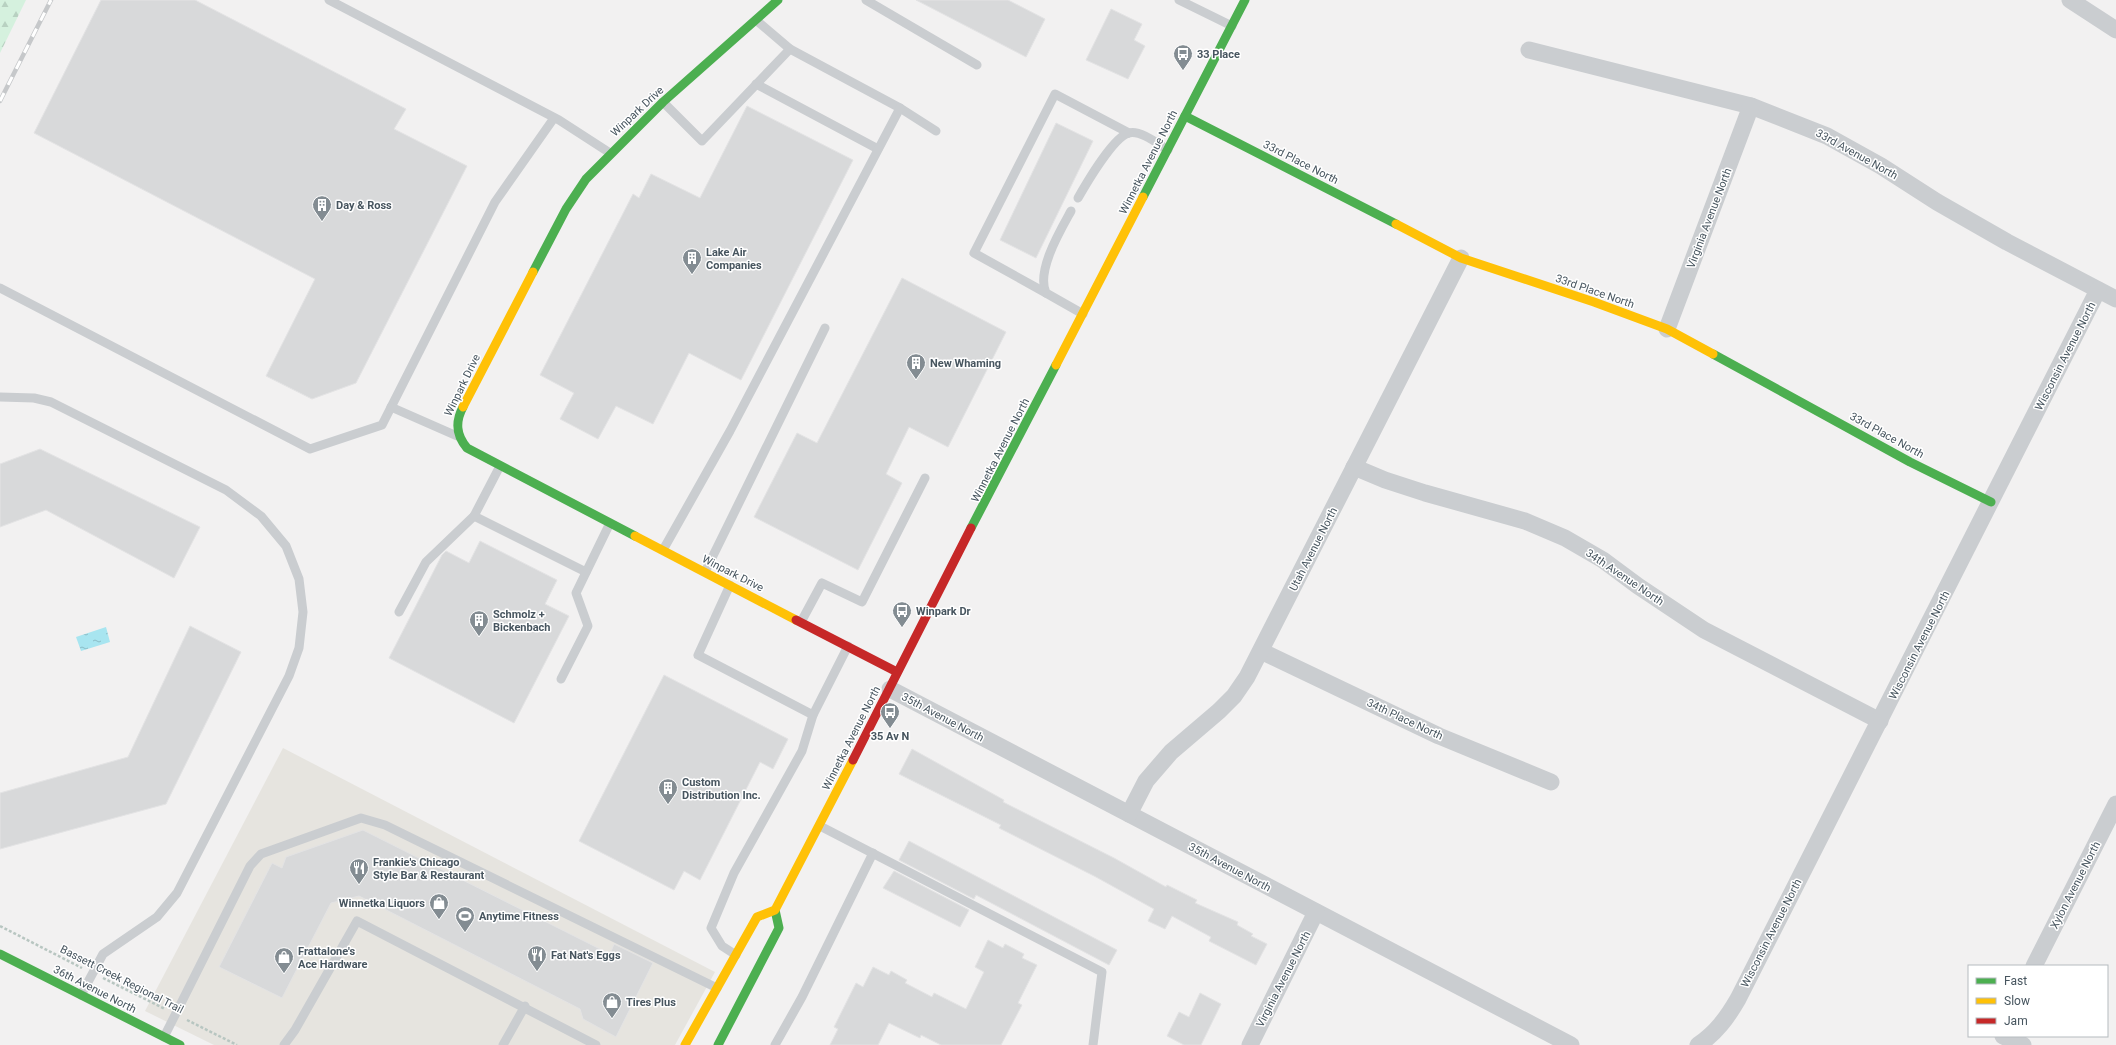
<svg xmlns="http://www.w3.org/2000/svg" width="2116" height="1045" viewBox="0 0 2116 1045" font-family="Roboto,sans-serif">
	<defs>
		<pattern id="forest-firs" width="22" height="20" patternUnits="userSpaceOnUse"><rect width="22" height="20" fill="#d5f1de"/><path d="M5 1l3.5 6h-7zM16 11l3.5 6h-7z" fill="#b8d1c1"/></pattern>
		<pattern id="water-ripples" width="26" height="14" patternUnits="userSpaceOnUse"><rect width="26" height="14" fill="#a8e5f0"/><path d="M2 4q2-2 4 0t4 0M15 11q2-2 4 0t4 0" fill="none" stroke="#8bbcc6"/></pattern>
	</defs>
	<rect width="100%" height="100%" fill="#f2f1f1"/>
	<!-- commercial -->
	<path fill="#e6e4df" d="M283,748l432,224 -40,73h-461l-69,-34z"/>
	<!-- forest -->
	<path fill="url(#forest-firs)" d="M0,0h26l-26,53z"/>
	<!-- water -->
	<path fill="url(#water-ripples)" d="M106,627l4,15 -29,9 -5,-14z"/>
	<!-- building -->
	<g fill="#d8d9da" stroke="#e3e3e4">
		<path d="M101,0h94l211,109 -12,20 73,37 -111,217 -44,16 -46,-23 49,-97 -281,-146z"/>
		<path d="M916,0h92l37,19 -19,38z"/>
		<path d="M1111,9l31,15 -8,16 11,6 -17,33 -42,-19z"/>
		<path d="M747,106l106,54 -112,220 -52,-27 -36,71 -37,-18 -18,33 -38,-20 14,-26 -34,-18 93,-181 6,4 12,-24 49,24z"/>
		<path d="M1056,123l37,18 -57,117 -36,-18z"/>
		<path d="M902,278l104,54 -58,115 -39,-20 -23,47 16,9 -44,87 -104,-53 43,-84 20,10z"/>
		<path d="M40,449l160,78 -26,51 -128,-68 -46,17v-63z"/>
		<path d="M480,541l77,39 -12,24 24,12 -55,107 -125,-65 53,-103 4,-4 23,12z"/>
		<path d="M190,626l51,26 -75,152 -166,45v-56l128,-36z"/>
		<path d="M664,675l124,64 -15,30 -13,-7 -60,118 -16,-9 -10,19 -95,-49z"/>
		<path d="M912,749l92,51 -1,2 111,56 52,29 1,-2 30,15 -2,3 43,19 -1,3 16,9 -2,2 16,8 -11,21 -47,-24 2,-4 -39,-21 -7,13 -17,-8 6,-12 -58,-32 -97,-49 2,-3 -102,-51z"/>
		<path d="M363,830l247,124 4,-10 39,19 -37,74 -33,-18 -3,-10 -221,-113 -28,7 -49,95 -63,-31 53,-104 10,5 4,-11z"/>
		<path d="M909,841l208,109 -8,15 -133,-70 -2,4 -75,-39z"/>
		<path d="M894,871l75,39 -9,17 -77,-39z"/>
		<path d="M988,940l15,8 2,-4 19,10 -2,4 15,7 -19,38 4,2 -21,40h-60l-20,-10 -1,3 -31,-15 -11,22h-48l8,-16 -4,-2 22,-44 7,4 10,-20 16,8 2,-4 16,9 -2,3 27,14 2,-4 32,16 18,-37 -9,-5z"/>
		<path d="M1200,993l21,11 -20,41h-17l-17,-9 12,-24 10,5z"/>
	</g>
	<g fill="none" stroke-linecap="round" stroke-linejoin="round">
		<!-- path -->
		<g stroke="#b8c6c1" stroke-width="2.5" stroke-dasharray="3 2" stroke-linecap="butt">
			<path d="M0,926l82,42"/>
			<path d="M103,978l62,31"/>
			<path d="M187,1020l50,25"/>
		</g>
		<!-- lane -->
		<g stroke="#cacdd0" stroke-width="9">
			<path d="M329,0l230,120 51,33"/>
			<path d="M866,0l111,65"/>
			<path d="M1179,0l53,26"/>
			<path d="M756,20l34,29 110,59 36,23"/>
			<path d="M756,84l122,65"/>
			<path d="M663,102l39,39 88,-92"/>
			<path d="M1078,198c8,-14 36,-62 51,-65 12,-3 29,11 39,17"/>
			<path d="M1071,211c-11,20 -35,60 -25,82l37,21"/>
			<path d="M0,288l310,161 72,-24 113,-223 59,-84"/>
			<path d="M1046,293l-72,-40 81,-159 74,39"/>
			<path d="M0,397l34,1 17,4 175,88 35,26 25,30 13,33 4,33 -4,36 -10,28 -112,217 -20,24 -54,37 -22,41"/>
			<path d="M391,407l66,29"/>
			<path d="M474,516l112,56"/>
			<path d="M663,550l67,-119 170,-323"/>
			<path d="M705,572l120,-244"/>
			<path d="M730,585l-32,70 115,60 35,-69"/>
			<path d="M399,612l27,-50 48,-46 26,-50"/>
			<path d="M801,622l21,-39 40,19 63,-124"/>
			<path d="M561,679l27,-53 -12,-33 34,-70"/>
			<path d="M820,826l282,146 -9,73"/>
			<path d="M736,955l-14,-9 -11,-18 23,-55 68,-122 11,-36"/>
			<path d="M164,1037l86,-171 11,-12 100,-36 24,7 332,163"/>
			<path d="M284,1045l11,-15 62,-109 239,124"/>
			<path d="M503,1045l22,-39"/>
			<path d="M775,1045l27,-48 71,-144"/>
		</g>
		<!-- street -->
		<g stroke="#cacdd0" stroke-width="17">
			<path d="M2070,0l46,30"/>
			<path d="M1529,50l222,56 76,30 54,30 56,36 70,40 109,57"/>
			<path d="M1667,329l84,-223"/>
			<path d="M1354,467l31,13 40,13 100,28 40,17 38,22 35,26 66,44 176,91"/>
			<path d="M1261,651l178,85 112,46"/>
			<path d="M890,689l681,356"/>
			<path d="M1129,814l17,-33 25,-29 48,-41 15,-15 13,-19 214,-419"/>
			<path d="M2034,966l82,-162"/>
			<path d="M2003,1036l20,9"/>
			<path d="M1250,1045l66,-133"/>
			<path d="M1698,1045c18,-12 29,-27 40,-46l360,-709"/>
		</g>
		<!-- fast -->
		<g stroke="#4caf50" stroke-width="9">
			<path d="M1185,116l211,108"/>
			<path d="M1143,197l102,-197"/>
			<path d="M533,272l33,-63 20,-30 77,-77 115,-102"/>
			<path d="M1713,354l197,108 81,40"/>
			<path d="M463,407c-8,15 -7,28 4,41l168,88"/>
			<path d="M971,528l85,-163"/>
			<path d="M0,954l180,91"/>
			<path d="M718,1045l61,-117 -4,-18"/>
		</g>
		<!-- slow -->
		<g stroke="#ffc107" stroke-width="9">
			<path d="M1396,224l65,34 133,44 73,27 46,25"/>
			<path d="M1056,365l87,-168"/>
			<path d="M463,407l70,-135"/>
			<path d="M635,536l161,84"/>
			<path d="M685,1045l72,-128 18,-7 78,-150"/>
		</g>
		<!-- jam -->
		<g stroke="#c62828" stroke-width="9">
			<path d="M796,620l101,52"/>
			<path d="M853,760l118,-232"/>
		</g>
		<!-- rail casing -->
		<g stroke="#c6c8ca" stroke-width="4.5">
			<path id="rail" d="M0,101l51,-101"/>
		</g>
		<!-- rail -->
		<use href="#rail" stroke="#fff" stroke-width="3" stroke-dasharray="9" stroke-linecap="butt"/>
	</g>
	<!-- icons -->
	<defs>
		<g id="bus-pin" transform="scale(1)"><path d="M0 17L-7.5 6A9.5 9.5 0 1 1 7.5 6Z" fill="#838c92" stroke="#fff"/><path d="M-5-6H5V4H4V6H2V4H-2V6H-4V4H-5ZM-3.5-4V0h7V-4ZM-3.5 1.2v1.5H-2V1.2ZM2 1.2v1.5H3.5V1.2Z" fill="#fff"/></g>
		<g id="building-pin" transform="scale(1)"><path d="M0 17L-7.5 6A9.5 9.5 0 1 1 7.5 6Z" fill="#838c92" stroke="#fff"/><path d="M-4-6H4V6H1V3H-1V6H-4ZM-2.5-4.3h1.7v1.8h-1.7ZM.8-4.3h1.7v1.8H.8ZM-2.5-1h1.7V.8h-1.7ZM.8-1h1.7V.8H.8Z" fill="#fff"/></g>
		<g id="restaurant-pin" transform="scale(1)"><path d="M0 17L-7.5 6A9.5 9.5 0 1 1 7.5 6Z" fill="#838c92" stroke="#fff"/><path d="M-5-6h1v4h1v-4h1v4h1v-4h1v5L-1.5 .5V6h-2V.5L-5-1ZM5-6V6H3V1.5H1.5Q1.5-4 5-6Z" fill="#fff"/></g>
		<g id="shop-pin" transform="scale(1)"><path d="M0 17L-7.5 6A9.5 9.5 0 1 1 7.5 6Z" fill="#838c92" stroke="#fff"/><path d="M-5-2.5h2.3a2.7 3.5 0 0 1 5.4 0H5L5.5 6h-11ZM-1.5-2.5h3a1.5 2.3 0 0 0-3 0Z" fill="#fff"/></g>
		<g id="stadium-pin" transform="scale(1)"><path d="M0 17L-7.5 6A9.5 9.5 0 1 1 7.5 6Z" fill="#838c92" stroke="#fff"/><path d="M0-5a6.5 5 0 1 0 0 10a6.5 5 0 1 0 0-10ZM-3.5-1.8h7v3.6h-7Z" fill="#fff"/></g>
	</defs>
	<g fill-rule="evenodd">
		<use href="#bus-pin" x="1183" y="54"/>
		<use href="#building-pin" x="322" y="205"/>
		<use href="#building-pin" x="692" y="258"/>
		<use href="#building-pin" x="916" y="363"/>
		<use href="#bus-pin" x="902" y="611"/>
		<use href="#building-pin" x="479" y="620"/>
		<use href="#bus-pin" x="890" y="712"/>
		<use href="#building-pin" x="668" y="788"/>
		<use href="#restaurant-pin" x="359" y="868"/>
		<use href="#shop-pin" x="439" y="903"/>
		<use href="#stadium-pin" x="465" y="916"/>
		<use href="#restaurant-pin" x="537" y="955"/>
		<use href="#shop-pin" x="284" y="957"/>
		<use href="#shop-pin" x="612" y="1002"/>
	</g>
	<g text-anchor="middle" stroke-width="3" stroke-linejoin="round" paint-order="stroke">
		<!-- poi labels -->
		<g font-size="11" font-weight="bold" fill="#47555f" stroke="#fff" text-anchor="start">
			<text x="1197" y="58">33 Place</text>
			<text x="336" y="209">Day &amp; Ross</text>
			<text x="706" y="256">Lake Air<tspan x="706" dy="13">Companies</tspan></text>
			<text x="930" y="367">New Whaming</text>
			<text x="916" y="615">Winpark Dr</text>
			<text x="493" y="618">Schmolz +<tspan x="493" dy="13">Bickenbach</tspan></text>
			<text x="890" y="740" text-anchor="middle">35 Av N</text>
			<text x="682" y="786">Custom<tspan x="682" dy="13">Distribution Inc.</tspan></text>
			<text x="373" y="866">Frankie's Chicago<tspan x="373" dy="13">Style Bar &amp; Restaurant</tspan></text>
			<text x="425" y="907" text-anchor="end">Winnetka Liquors</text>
			<text x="479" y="920">Anytime Fitness</text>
			<text x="298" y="955">Frattalone's<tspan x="298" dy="13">Ace Hardware</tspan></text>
			<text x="551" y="959">Fat Nat's Eggs</text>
			<text x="626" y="1006">Tires Plus</text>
		</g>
		<!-- street labels -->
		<g font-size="11" fill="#47555f" stroke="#fff">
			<text transform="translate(637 111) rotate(-43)" y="4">Winpark Drive</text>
			<text transform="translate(1857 154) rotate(29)" y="4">33rd Avenue North</text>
			<text transform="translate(1148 162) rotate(-63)" y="4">Winnetka Avenue North</text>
			<text transform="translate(1301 162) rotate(27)" y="4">33rd Place North</text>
			<text transform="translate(1709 218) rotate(-69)" y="4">Virginia Avenue North</text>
			<text transform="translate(1595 291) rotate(19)" y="4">33rd Place North</text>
			<text transform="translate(2065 356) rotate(-63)" y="4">Wisconsin Avenue North</text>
			<text transform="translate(462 385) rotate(-64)" y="4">Winpark Drive</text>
			<text transform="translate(1887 435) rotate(29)" y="4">33rd Place North</text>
			<text transform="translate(1000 450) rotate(-63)" y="4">Winnetka Avenue North</text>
			<text transform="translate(1313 549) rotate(-63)" y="4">Utah Avenue North</text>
			<text transform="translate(733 573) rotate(27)" y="4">Winpark Drive</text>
			<text transform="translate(1625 577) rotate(34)" y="4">34th Avenue North</text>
			<text transform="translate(1919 645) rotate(-63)" y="4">Wisconsin Avenue North</text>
			<text transform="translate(943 717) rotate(28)" y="4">35th Avenue North</text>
			<text transform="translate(1405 719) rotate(25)" y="4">34th Place North</text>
			<text transform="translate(851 738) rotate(-63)" y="4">Winnetka Avenue North</text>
			<text transform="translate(1230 867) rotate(28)" y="4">35th Avenue North</text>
			<text transform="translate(2075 885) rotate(-63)" y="4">Xylon Avenue North</text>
			<text transform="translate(1771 933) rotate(-63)" y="4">Wisconsin Avenue North</text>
			<text transform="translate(122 979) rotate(27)" y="4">Bassett Creek Regional Trail</text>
			<text transform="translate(1283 979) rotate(-63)" y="4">Virginia Avenue North</text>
			<text transform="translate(95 989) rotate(27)" y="4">36th Avenue North</text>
		</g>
	</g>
	<!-- legend -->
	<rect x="1968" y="965" width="140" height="72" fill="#ffffff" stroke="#b5bbbf"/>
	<rect x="1976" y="978" width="20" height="6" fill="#4caf50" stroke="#b5bbbf"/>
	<text x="2004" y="985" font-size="12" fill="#47555f">Fast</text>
	<rect x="1976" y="998" width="20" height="6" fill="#ffc107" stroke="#b5bbbf"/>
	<text x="2004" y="1005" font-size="12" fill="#47555f">Slow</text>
	<rect x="1976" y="1018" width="20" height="6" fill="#c62828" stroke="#b5bbbf"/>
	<text x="2004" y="1025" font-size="12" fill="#47555f">Jam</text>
</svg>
